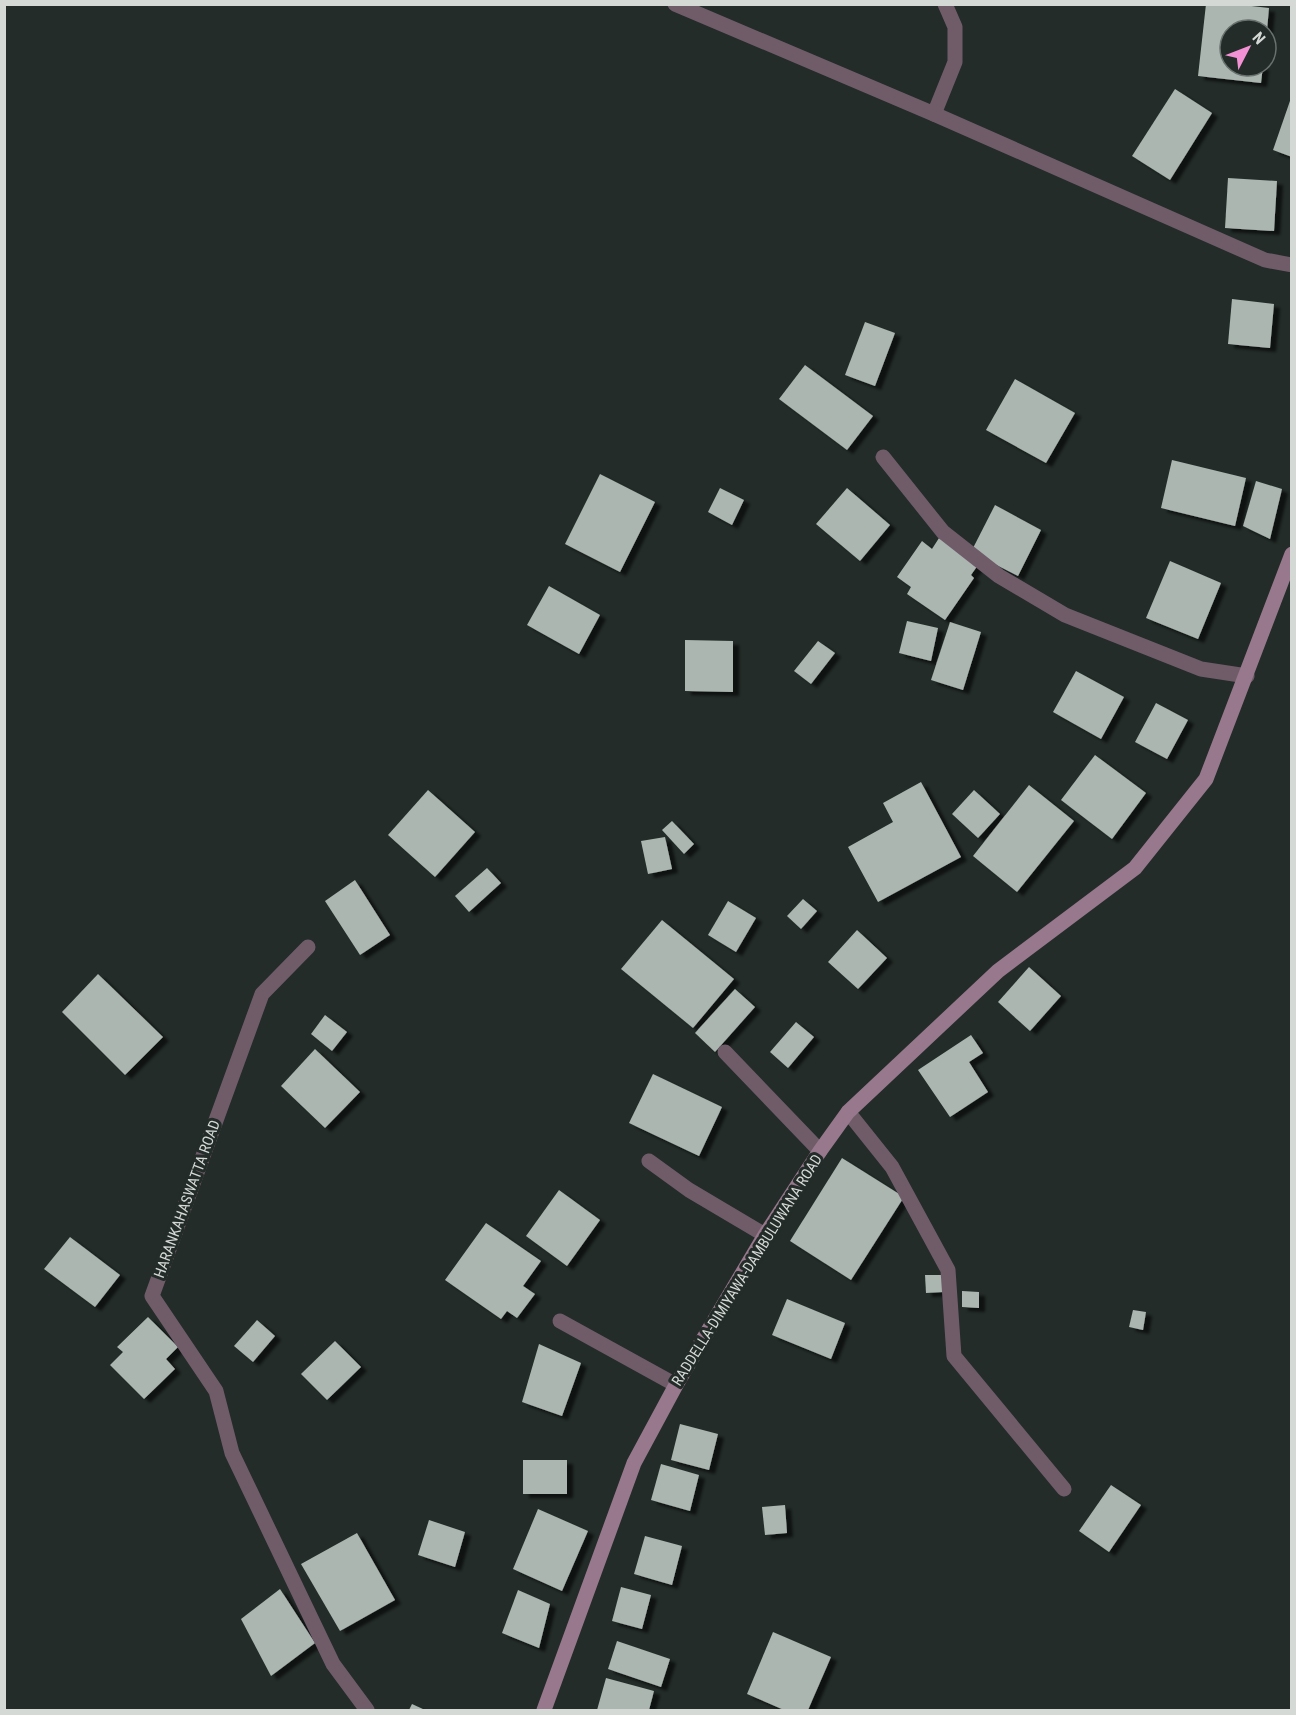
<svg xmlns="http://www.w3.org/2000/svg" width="1296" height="1715" viewBox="0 0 1296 1715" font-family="'Roboto Condensed',sans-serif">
	<defs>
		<filter id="shadow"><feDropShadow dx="6" dy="4" stdDeviation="1.5" flood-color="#0009"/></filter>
	</defs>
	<rect width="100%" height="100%" fill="#232c28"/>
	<!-- building -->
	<g fill="#abb6b1" filter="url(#shadow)">
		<path d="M1206,4h28l35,4 -2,22h-37v36h33l-2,17 -63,-7z"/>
		<path d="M1175,89l37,24 -42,67 -38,-24z"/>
		<path d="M1291,98h1v59l-19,-7z"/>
		<path d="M1228,178l49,3 -3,50 -49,-3z"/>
		<path d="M1232,299l42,5 -4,44 -42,-4z"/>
		<path d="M865,322l30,11 -20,53 -30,-11z"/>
		<path d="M805,365l68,51 -26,34 -68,-51z"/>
		<path d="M1015,379l60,34 -29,50 -60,-33z"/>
		<path d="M1172,460l74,18 -11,48 -74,-18z"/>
		<path d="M600,474l55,28 -35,70 -55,-28z"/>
		<path d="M1256,481l26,8 -12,50 -27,-13z"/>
		<path d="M720,488l24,12 -12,25 -24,-13z"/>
		<path d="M847,488l43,37 -30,36 -44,-37z"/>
		<path d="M995,505l46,25 -23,46 -47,-24z"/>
		<path d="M939,538l39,27 -7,10 3,3 -29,42 -38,-26 4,-7 -14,-10 25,-36 10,8z"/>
		<path d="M1170,561l51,22 -23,56 -52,-21z"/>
		<path d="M549,586l51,29 -21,39 -52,-29z"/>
		<path d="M907,621l31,7 -7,33 -32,-8z"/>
		<path d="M950,622l31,10 -18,58 -32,-10z"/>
		<path d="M685,640l48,1v51l-48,-1z"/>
		<path d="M818,641l17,12 -24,31 -17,-13z"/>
		<path d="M1076,671l48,26 -23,42 -48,-27z"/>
		<path d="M1156,703l32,17 -21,39 -32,-17z"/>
		<path d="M1095,755l51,38 -34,46 -51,-39z"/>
		<path d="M921,782l40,75 -83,45 -30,-55 45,-25 -10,-19z"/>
		<path d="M1029,785l45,36 -57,71 -44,-36z"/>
		<path d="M428,790l47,42 -40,45 -47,-42z"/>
		<path d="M974,790l26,24 -22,24 -26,-24z"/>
		<path d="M672,821l22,23 -10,10 -22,-24z"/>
		<path d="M665,837l7,32 -24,5 -7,-33z"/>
		<path d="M487,868l14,15 -32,29 -14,-16z"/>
		<path d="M355,880l35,55 -30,20 -35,-54z"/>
		<path d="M803,899l14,12 -16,18 -14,-13z"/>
		<path d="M728,901l28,17 -20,34 -28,-17z"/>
		<path d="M662,920l72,59 -41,49 -72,-59z"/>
		<path d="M857,930l30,28 -29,31 -30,-27z"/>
		<path d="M1029,967l32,29 -31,35 -32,-29z"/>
		<path d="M98,974l65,63 -38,38 -63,-63z"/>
		<path d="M735,989l20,18 -40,45 -20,-19z"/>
		<path d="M325,1015l22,17 -15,19 -21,-17z"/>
		<path d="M796,1022l18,15 -26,31 -18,-16z"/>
		<path d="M971,1035l12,18 -14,9 19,30 -38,25 -32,-47z"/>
		<path d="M315,1049l45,43 -35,36 -44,-42z"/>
		<path d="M653,1074l69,33 -23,49 -70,-33z"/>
		<path d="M842,1158l62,39 -53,83 -61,-39z"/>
		<path d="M559,1190l41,30 -33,46 -41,-30z"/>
		<path d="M486,1223l55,38 -18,25 12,8 -18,24 -10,-7 -6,8 -56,-39z"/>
		<path d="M70,1237l50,38 -25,32 -51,-38z"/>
		<path d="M925,1275h17l1,17 -17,1z"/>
		<path d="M962,1291l17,1v16l-17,-1z"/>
		<path d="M787,1299l58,24 -14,36 -59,-24z"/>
		<path d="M1133,1310l13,2 -3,18 -14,-3z"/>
		<path d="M148,1317l30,30 -12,12 9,10 -31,30 -34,-34 13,-13 -6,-5z"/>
		<path d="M257,1320l18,16 -22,26 -19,-16z"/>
		<path d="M335,1341l26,26 -34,33 -26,-26z"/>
		<path d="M539,1344l42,19 -19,53 -40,-14z"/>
		<path d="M680,1424l38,10 -9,36 -38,-10z"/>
		<rect x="523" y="1460" width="44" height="34"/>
		<path d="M661,1464l38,11 -9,36 -39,-11z"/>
		<path d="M1111,1485l30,20 -32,47 -30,-21z"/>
		<path d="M785,1505l2,28 -22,2 -3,-28z"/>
		<path d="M538,1509l50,22 -26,60 -49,-22z"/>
		<path d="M429,1520l36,12 -10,35 -37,-12z"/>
		<path d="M357,1533l38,67 -55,31 -39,-67z"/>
		<path d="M645,1536l37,10 -10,39 -38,-11z"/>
		<path d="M621,1587l30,8 -9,34 -30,-8z"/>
		<path d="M280,1589l35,54 -44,33 -30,-57z"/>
		<path d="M518,1590l32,14 -11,44 -37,-15z"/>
		<path d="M773,1632l58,25 -23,53h-24l-37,-16z"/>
		<path d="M617,1641l53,18 -9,28 -53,-18z"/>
		<path d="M606,1678l48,13 -5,19h-52z"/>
		<path d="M412,1704l13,6h-16z"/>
	</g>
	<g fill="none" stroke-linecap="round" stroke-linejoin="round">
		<!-- street -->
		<g stroke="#705c69" stroke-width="15">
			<path d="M675,4l259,110 331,146 27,5"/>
			<path d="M934,114l21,-52v-35l-10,-23"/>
			<path d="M883,457l60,75 56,44 66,39 136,54 46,7"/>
			<path d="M308,947l-46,47 -110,302 64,95 16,62 101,211 34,46"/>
			<path d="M725,1052l95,99"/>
			<path d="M848,1112l44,55 56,103 6,86 110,133"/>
			<path d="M649,1161l40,29 76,45"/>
			<path d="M560,1321l116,64"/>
		</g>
		<!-- secondary -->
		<path stroke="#97788c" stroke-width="15" d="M544,1710l90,-247 42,-78 89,-150 55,-84 28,-39 150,-141 137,-103 71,-89 86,-225"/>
	</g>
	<g text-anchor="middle" stroke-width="6" stroke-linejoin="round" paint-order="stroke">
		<!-- street labels -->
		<g font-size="15" fill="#d4d9d6" stroke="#232c28">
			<text transform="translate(187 1199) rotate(-70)" y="5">HARANKAHASWATTA ROAD</text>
			<text transform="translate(747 1270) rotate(-58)" y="5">RADDELLA-DIMIYAWA-DAMBULUWANA ROAD</text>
		</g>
	</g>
	<!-- border -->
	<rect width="1296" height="1715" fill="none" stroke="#d4d9d6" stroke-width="12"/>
	<!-- north arrow -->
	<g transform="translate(1248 48) rotate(48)"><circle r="28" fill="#232c28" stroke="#6a716e" stroke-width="1.5"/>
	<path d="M0-4.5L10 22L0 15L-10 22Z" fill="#f391d5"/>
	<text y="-9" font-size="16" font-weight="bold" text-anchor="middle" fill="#d4d9d6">N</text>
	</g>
</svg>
